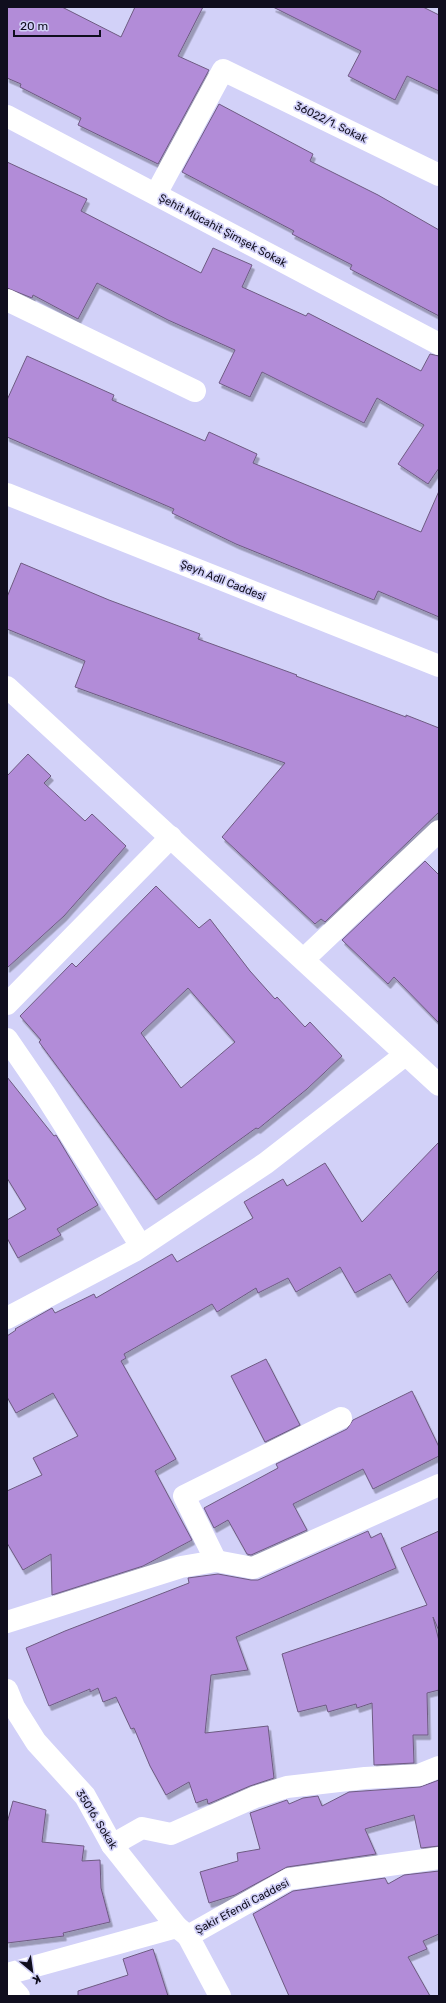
<svg xmlns="http://www.w3.org/2000/svg" width="446" height="2003" viewBox="0 0 446 2003" font-family="Rubik,sans-serif">
	<defs>
		<filter id="shadow"><feDropShadow dx="2.5" dy="4.5" stdDeviation="0" flood-color="#0004"/></filter>
	</defs>
	<rect width="100%" height="100%" fill="#d2d1f8"/>
	<!-- building -->
	<g fill="#b28cd8" stroke="#6e5b82" fill-rule="evenodd" filter="url(#shadow)">
		<path d="M7,7h55l59,30 14,-30h68l-25,49 31,14 -51,94 -80,-39 3,-7 -61,-31 1,-3 -14,-6z"/>
		<path d="M273,7h150l16,8v76l-32,-15 -12,24 -47,-24 13,-25z"/>
		<path d="M219,104l94,50 -3,7 68,34 61,35v86l-89,-47 2,-4 -60,-31 2,-3 -112,-59z"/>
		<path d="M7,162l80,37 -6,12 120,62 12,-25 39,17 -10,22 64,29 2,-3 113,58 9,-17 9,2v112l-11,16 -30,-20 26,-39 -47,-27 -13,25 -102,-51 -12,25 -31,-14 16,-33 -67,-30 -71,-37 -19,36 -45,-24 -1,3 -25,-10z"/>
		<path d="M27,356l87,39 -2,5 93,41 4,-9 48,22 -4,9 168,69 18,-41v126l-61,-26 -4,9 -138,-56 -64,-31 2,-4 -167,-72v-37z"/>
		<path d="M21,563l88,37 91,34 -2,5 99,36 -1,1 110,41v-2l33,13v84l-114,110 -4,-3 -6,5 -93,-87 63,-74 -210,-76 10,-26 -78,-32v-32z"/>
		<path d="M28,754l23,22 -7,7 41,38 7,-7 34,32 -62,70 -57,52v-192z"/>
		<path d="M425,861l14,14v148l-45,-46 -6,7 -46,-44z"/>
		<path d="M156,886l43,42 11,-9 40,52 25,28 2,-2 28,30 5,-5 32,34 -35,33 -49,40 -2,-1 -100,72 -117,-158 2,-2 -21,-24 52,-53 4,4zM188,988l47,54 -54,46 -40,-55z"/>
		<path d="M7,1077l47,59 2,-1 42,70 -41,24 4,6 -43,23 -11,-20v-18l19,-11 -19,-31z"/>
		<path d="M439,1142v128l-32,33 -17,-29 -35,19 -15,-26 -44,25 -8,-14 -30,15 -2,-5 -39,24 -5,-8 -88,50 2,4 -5,3 55,98 -21,12 37,69 -49,26 -91,29 -1,-41 -28,16 -16,-27v-52l35,-16 -9,-17 45,-22 -25,-43 -37,20 -9,-16v-61l9,-6 -1,-1 37,-21 3,5 39,-19 2,4 76,-44 5,8 76,-44 -9,-16 39,-23 4,7 38,-23 37,59z"/>
		<path d="M266,1359l34,66 -35,17 -34,-66z"/>
		<path d="M412,1391l27,56v9l-66,33 -10,-20 -70,35 14,26 -56,25 -4,-1 -19,-34 -14,8 -10,-20 74,-40 -2,-4 71,-35 6,-9z"/>
		<path d="M368,1531l3,7 10,-5 15,35 -160,69 12,33 -37,5 -6,58 63,-7 6,52 -24,8 -42,18 -1,-5 -11,4 -7,-21 -23,13 -16,-29 -16,-38 -3,1 -15,-32 -13,5 -5,-14 -8,4v-3l-41,17 -23,-58 39,-17 124,-48 -1,-5 30,-4 33,6h7z"/>
		<path d="M439,1531v100l-6,-14 6,24v49l-12,3 1,42h-15l1,28 -40,2 -2,-62 -15,5 -1,-4 -28,8 -2,-7 -28,7 -16,-58 145,-49 -26,-57z"/>
		<path d="M439,1780v66l-18,2 -7,-33 -49,14 11,25 -89,13 -52,28 -26,8 -9,-31 38,-11 -1,-8 23,-4 -10,-36 37,-13 2,4 14,-6 15,-2 4,10 27,-14 71,-5z"/>
		<path d="M13,1801l33,9 -4,32 42,4 -2,15 18,-1 1,28 9,34 -47,11 1,3 -57,7v-120z"/>
		<path d="M439,1871v63l-16,7 4,8 -19,8 22,39h-141l-36,-82 40,-23 92,-13 3,6 16,-9z"/>
		<path d="M153,1949l15,47h-90v-5l50,-16 -5,-16z"/>
	</g>
	<g fill="none" stroke-linecap="round" stroke-linejoin="round">
		<!-- street -->
		<g stroke="#fff" stroke-width="22">
			<path d="M7,116l432,228"/>
			<path d="M156,194l67,-124 216,105"/>
			<path d="M7,300l188,91"/>
			<path d="M7,687l432,398"/>
			<path d="M304,959l135,-128"/>
			<path d="M7,1004l164,-167"/>
			<path d="M7,1039l37,54 97,153"/>
			<path d="M7,1318l127,-67 132,-88 139,-108"/>
			<path d="M216,1561l-32,-65 157,-78"/>
			<path d="M7,1622l174,-55 35,-6 37,7 186,-83"/>
			<path d="M7,1690l7,17 22,35 49,54 27,49 65,82"/>
			<path d="M112,1845l30,-17 29,6 84,-37 32,-10 78,-9 54,-3 20,-8"/>
			<path d="M188,1936l32,60"/>
			<path d="M7,1974l170,-47 11,9 101,-57 150,-21"/>
			<path d="M7,1983l12,13"/>
		</g>
		<!-- secondary -->
		<path stroke="#fff" stroke-width="22" d="M7,494l432,172"/>
	</g>
	<g text-anchor="middle" stroke-width="3.5" stroke-linejoin="round" paint-order="stroke">
		<!-- street labels -->
		<g font-size="11" fill="#100e1e" stroke="#d2d1f8">
			<text transform="translate(331 122) rotate(26)" y="4">36022/1. Sokak</text>
			<text transform="translate(223 230) rotate(28)" y="4">Şehit Mücahit Şimşek Sokak</text>
			<text transform="translate(223 580) rotate(22)" y="4">Şeyh Adil Caddesi</text>
			<text transform="translate(97 1819) rotate(58)" y="4">35016. Sokak</text>
			<text transform="translate(242 1906) rotate(-28)" y="4">Şakir Efendi Caddesi</text>
		</g>
	</g>
	<!-- border -->
	<rect width="446" height="2003" fill="none" stroke="#100e1e" stroke-width="16"/>
	<!-- north arrow -->
	<g transform="translate(32 1971) rotate(151)" stroke="#d2d1f8" stroke-width="3" paint-order="stroke">
	<path d="M0-3L7 15L0 10L-7 15Z" fill="#100e1e"/>
	<text y="-6" font-size="11" font-weight="bold" text-anchor="middle" fill="#100e1e">K</text>
	</g>
	<!-- scale -->
	<path d="M14 30v6h86v-6" fill="none" stroke="#100e1e" stroke-width="2"/>
	<text x="20" y="30" font-size="12" fill="#100e1e" stroke="#d2d1f8" stroke-width="3" paint-order="stroke">20 m</text>
</svg>
